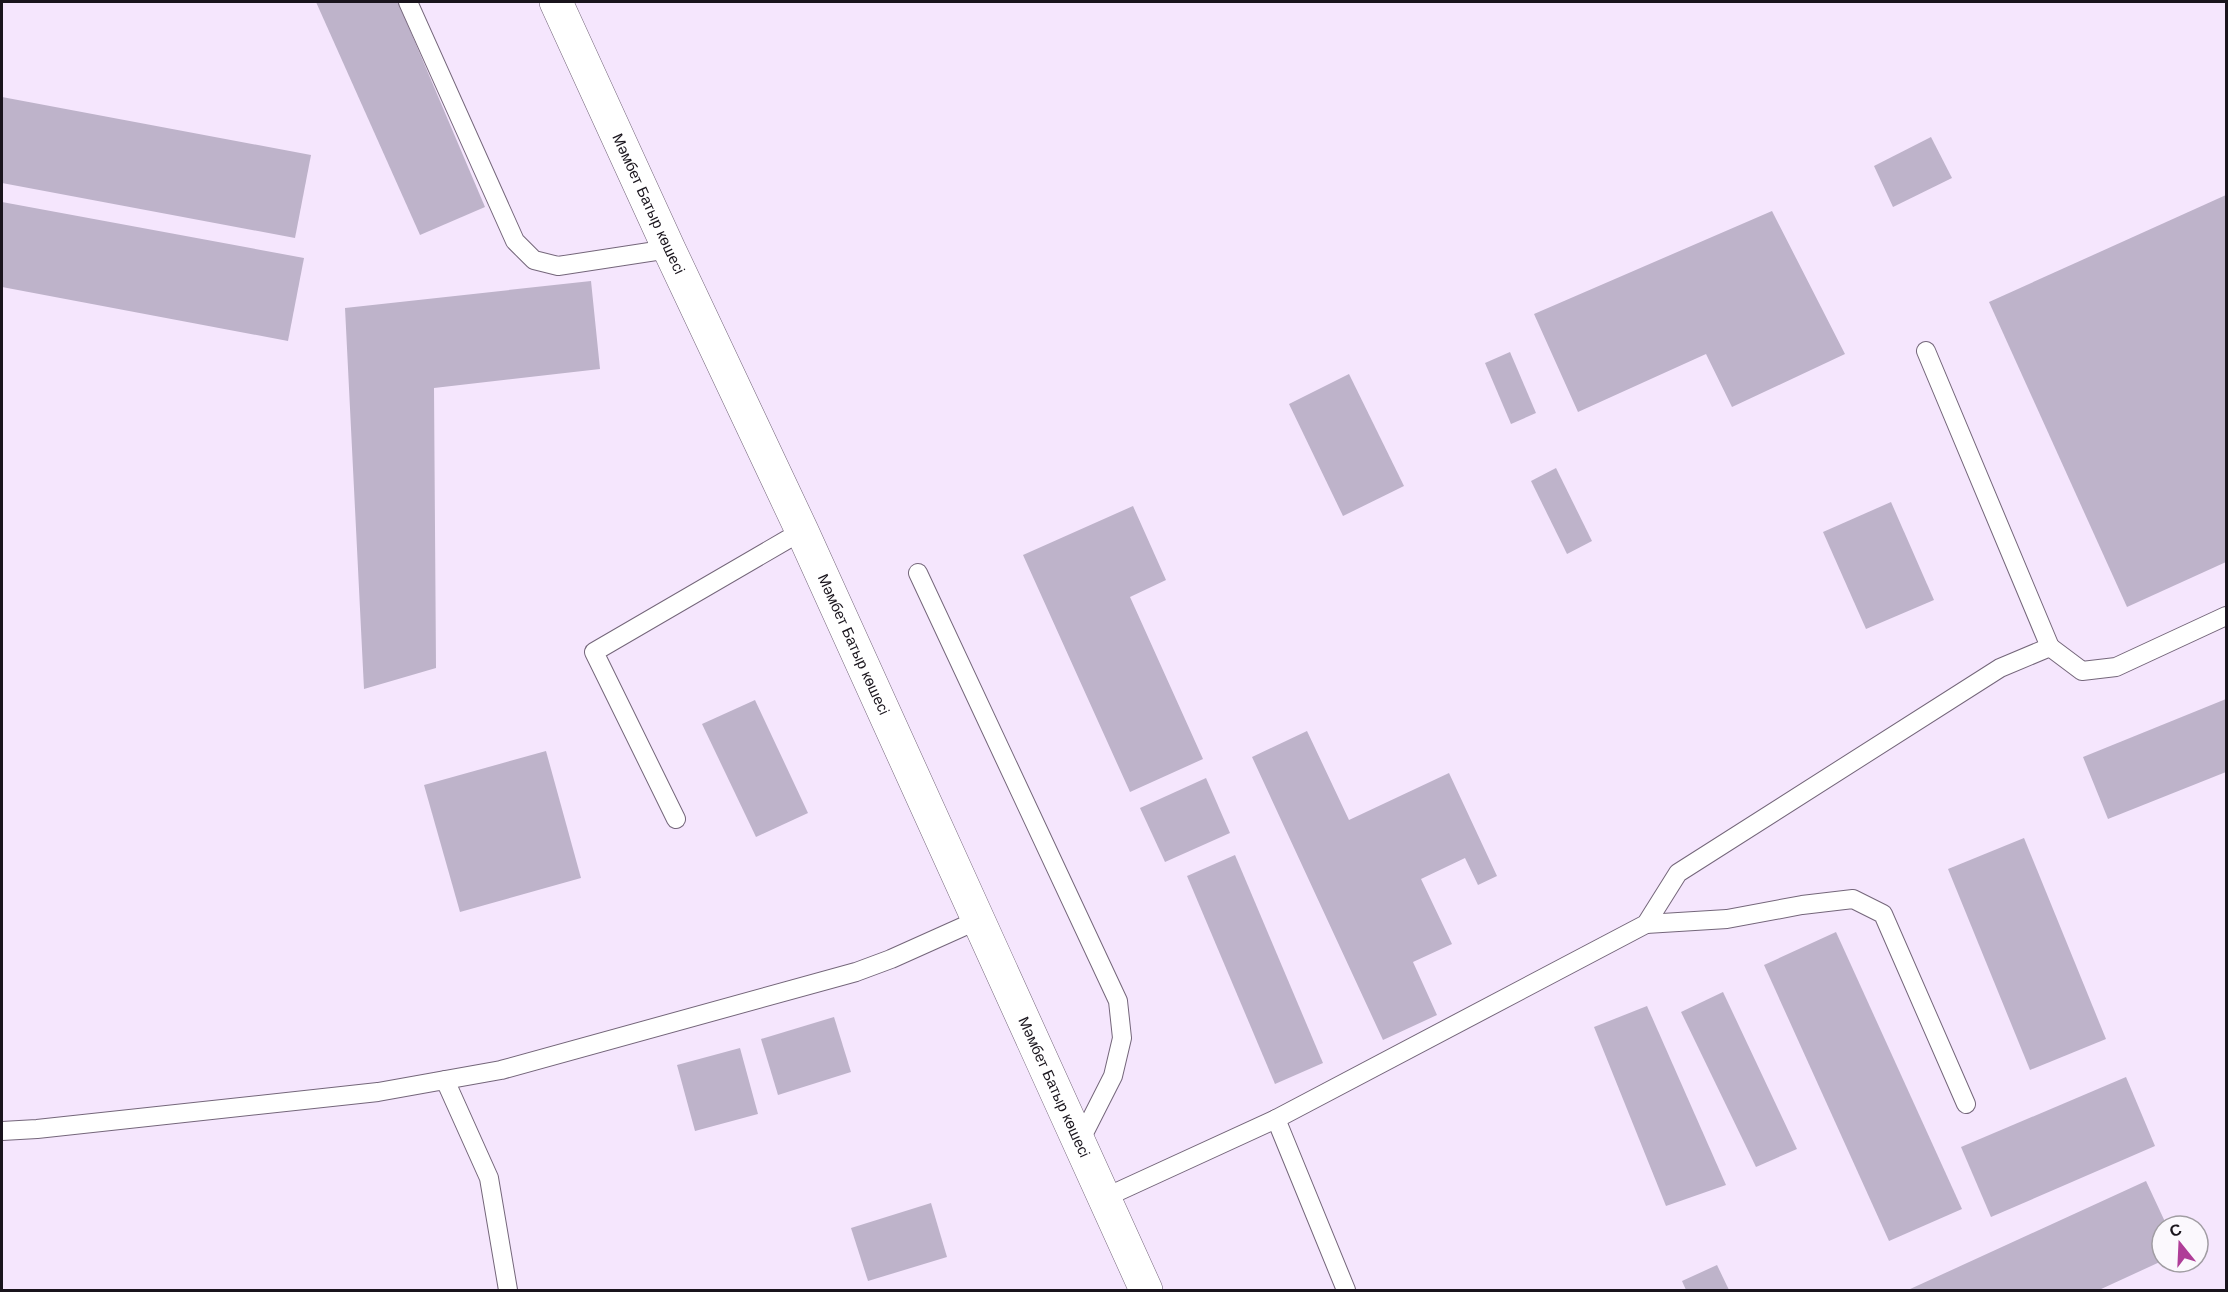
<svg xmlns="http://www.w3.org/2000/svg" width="2228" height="1292" viewBox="0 0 2228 1292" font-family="Helvetica,sans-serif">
	<rect width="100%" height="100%" fill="#f5e6fd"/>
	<!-- building -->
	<g fill="#beb3ca">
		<path d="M316,2h82l87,205 -65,28z"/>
		<path d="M2,97l309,58 -16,83 -293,-55z"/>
		<path d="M1931,137l21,41 -59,29 -19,-41z"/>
		<path d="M2226,195v367l-99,45 -138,-305z"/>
		<path d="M2,202l302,56 -16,83 -286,-54z"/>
		<path d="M1772,211l73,143 -113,53 -26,-53 -128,58 -44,-98z"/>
		<path d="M591,281l9,88 -166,19 2,280 -72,21 -19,-381z"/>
		<path d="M1510,352l26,61 -25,11 -26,-61z"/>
		<path d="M1349,374l55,112 -61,30 -54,-112z"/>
		<path d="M1556,468l36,73 -25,13 -36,-73z"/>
		<path d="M1891,502l43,98 -68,29 -43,-97z"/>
		<path d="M1133,506l33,74 -36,17 73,162 -73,33 -107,-237z"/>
		<path d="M2226,699v73l-118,47 -25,-62z"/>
		<path d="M755,700l53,113 -52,24 -54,-113z"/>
		<path d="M1307,731l42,89 100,-47 48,103 -19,9 -13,-27 -44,21 31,65 -39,18 24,53 -54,25 -131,-283z"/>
		<path d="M546,751l35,127 -121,34 -36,-127z"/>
		<path d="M1206,778l24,55 -65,29 -25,-54z"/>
		<path d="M2024,838l82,201 -76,31 -82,-201z"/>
		<path d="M1235,855l88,208 -48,21 -88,-208z"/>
		<path d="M1836,932l126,277 -73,32 -125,-276z"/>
		<path d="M1723,992l74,157 -41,18 -75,-155z"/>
		<path d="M1647,1006l79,179 -60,21 -72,-179z"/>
		<path d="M834,1017l17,55 -73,23 -17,-56z"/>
		<path d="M740,1048l18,66 -63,17 -18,-66z"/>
		<path d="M2126,1077l29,69 -164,71 -30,-70z"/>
		<path d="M2146,1181l21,45h-5v35l-63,29h-191z"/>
		<path d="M931,1203l16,54 -79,24 -17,-53z"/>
		<path d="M1717,1265l12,25h-43l-4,-9z"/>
	</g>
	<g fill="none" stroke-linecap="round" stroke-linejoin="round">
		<!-- service casing -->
		<g stroke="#74667a" stroke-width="20">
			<g id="service">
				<path d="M408,2l107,239 19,19 24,6 111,-17"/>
				<path d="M1926,351l124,296"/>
				<path d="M918,573l200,428 4,37 -9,38 -34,67"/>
				<path d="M676,819l-82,-167 208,-121"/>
				<path d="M1646,924l81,-5 75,-14 51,-6 30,15 83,190"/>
				<path d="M445,1080l56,-10 355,-98 35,-13 87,-39"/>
				<path d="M1276,1119l70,171"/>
				<path d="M2,1131l35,-2 341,-37 67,-12 44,98 19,112"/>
				<path d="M1104,1198l172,-79 370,-195 32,-51 322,-205 50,-21 32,24 34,-4 110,-51"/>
			</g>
		</g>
		<!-- secondary casing -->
		<g stroke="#74667a" stroke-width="34">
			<g id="secondary">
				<path id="s1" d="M556,2l113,247 133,282 344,759"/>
			</g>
		</g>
		<!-- service -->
		<use href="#service" stroke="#fff" stroke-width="18"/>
		<!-- secondary -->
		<use href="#secondary" stroke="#fff" stroke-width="33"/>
	</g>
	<g text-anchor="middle" stroke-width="6" stroke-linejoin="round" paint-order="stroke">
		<!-- street labels -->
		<g font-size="15" fill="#19141c" stroke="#fbf8fd">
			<text dy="5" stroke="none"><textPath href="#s1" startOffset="222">Мәмбет Батыр көшесі</textPath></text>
			<text dy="5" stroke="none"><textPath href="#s1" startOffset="708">Мәмбет Батыр көшесі</textPath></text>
			<text dy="5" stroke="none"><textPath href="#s1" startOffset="1194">Мәмбет Батыр көшесі</textPath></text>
		</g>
	</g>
	<!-- border -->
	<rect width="2228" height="1292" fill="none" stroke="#19141c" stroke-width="6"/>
	<!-- north arrow -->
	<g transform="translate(2180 1244) rotate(342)"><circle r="28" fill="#fbf8fd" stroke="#a19da3" stroke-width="1.5"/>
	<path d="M0-4.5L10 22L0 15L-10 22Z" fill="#af3d98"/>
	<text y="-9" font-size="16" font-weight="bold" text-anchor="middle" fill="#19141c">С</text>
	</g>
</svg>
